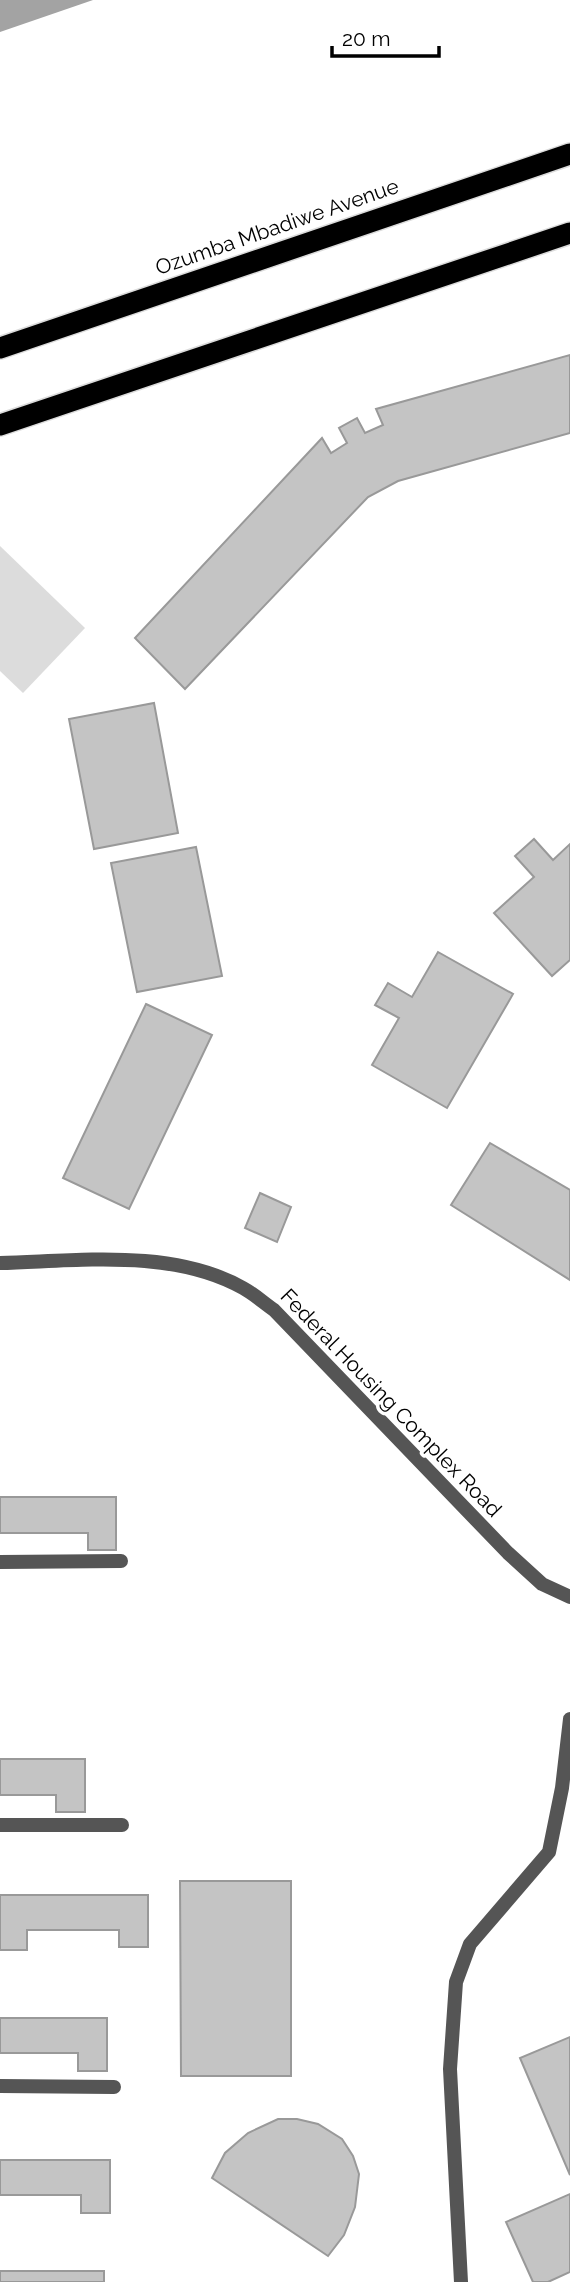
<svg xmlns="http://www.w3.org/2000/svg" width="570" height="2282" viewBox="0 0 570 2282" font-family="Raleway,sans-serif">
	<rect width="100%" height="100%" fill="#fff"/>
	<!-- green -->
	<path fill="#dcdcdc" d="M0,546l85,82 -62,65 -23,-22z"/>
	<!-- water -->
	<path fill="#a3a3a3" d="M0,0h93l-93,32z"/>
	<!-- building -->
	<g fill="#c4c4c4" stroke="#999" stroke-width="2">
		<path d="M570,355v78l-172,48 -30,16 -183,192 -50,-51 187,-200 9,15 16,-10 -8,-15 18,-10 8,15 18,-8 -7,-16z"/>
		<path d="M154,703l24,130 -84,16 -25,-130z"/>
		<path d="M534,839l19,21 17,-16v116l-18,16 -58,-63 40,-36 -19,-21z"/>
		<path d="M196,847l26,129 -85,16 -26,-129z"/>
		<path d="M438,952l75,42 -66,114 -75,-43 27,-47 -24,-13 13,-22 24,14z"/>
		<path d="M146,1004l66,31 -83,174 -66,-31z"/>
		<path d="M490,1143l80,47v90l-119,-75z"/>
		<path d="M260,1193l31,14 -14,35 -32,-14z"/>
		<path d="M0,1497h116v53h-28v-17h-88z"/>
		<path d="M0,1759h85v53h-29v-17h-56z"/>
		<path d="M180,1881h111v195h-110z"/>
		<path d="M0,1895h148v52h-29v-17h-92v20h-27z"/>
		<path d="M0,2018h107v53h-29v-18h-78z"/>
		<path d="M570,2037v138l-50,-117z"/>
		<path d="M278,2119h19l21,5 24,15 11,17 6,18 -4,33 -11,28 -16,21 -116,-78 13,-25 23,-20z"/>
		<path d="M0,2160h110v53h-29v-18h-81z"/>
		<path d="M570,2194v78l-22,10h-15l-27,-60z"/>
		<rect x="0" y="2271" width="104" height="11"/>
	</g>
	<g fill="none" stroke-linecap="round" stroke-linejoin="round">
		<!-- highway casing -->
		<g stroke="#dbdbdb" stroke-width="24">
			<g id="highway">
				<path d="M0,348l570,-194"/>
				<path d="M0,425l570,-192"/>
			</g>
		</g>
		<!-- street -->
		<g stroke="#555" stroke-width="14">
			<path d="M0,1263c78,-2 172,-15 243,25 11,6 21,15 31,22l234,243 34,31 28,13"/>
			<path d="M0,1562l121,-1"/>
			<path d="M0,1825h122"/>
			<path d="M0,2086l114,1"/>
			<path d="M461,2282l-11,-213 6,-87 14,-38 79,-92 13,-64 8,-69"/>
		</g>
		<!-- highway -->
		<use href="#highway" stroke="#000" stroke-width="21"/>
	</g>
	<g text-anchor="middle" stroke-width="7" stroke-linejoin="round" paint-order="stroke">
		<!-- street labels -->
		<g font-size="21" fill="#000" stroke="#fff">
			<text transform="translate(277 227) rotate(-19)" y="7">Ozumba Mbadiwe Avenue</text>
			<text transform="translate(391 1403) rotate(46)" y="7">Federal Housing Complex Road</text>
		</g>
	</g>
	<!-- scale -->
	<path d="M332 46v10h107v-10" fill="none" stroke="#000000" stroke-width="3.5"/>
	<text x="342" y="46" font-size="21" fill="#000000" stroke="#ffffff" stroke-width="5" paint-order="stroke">20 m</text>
</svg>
